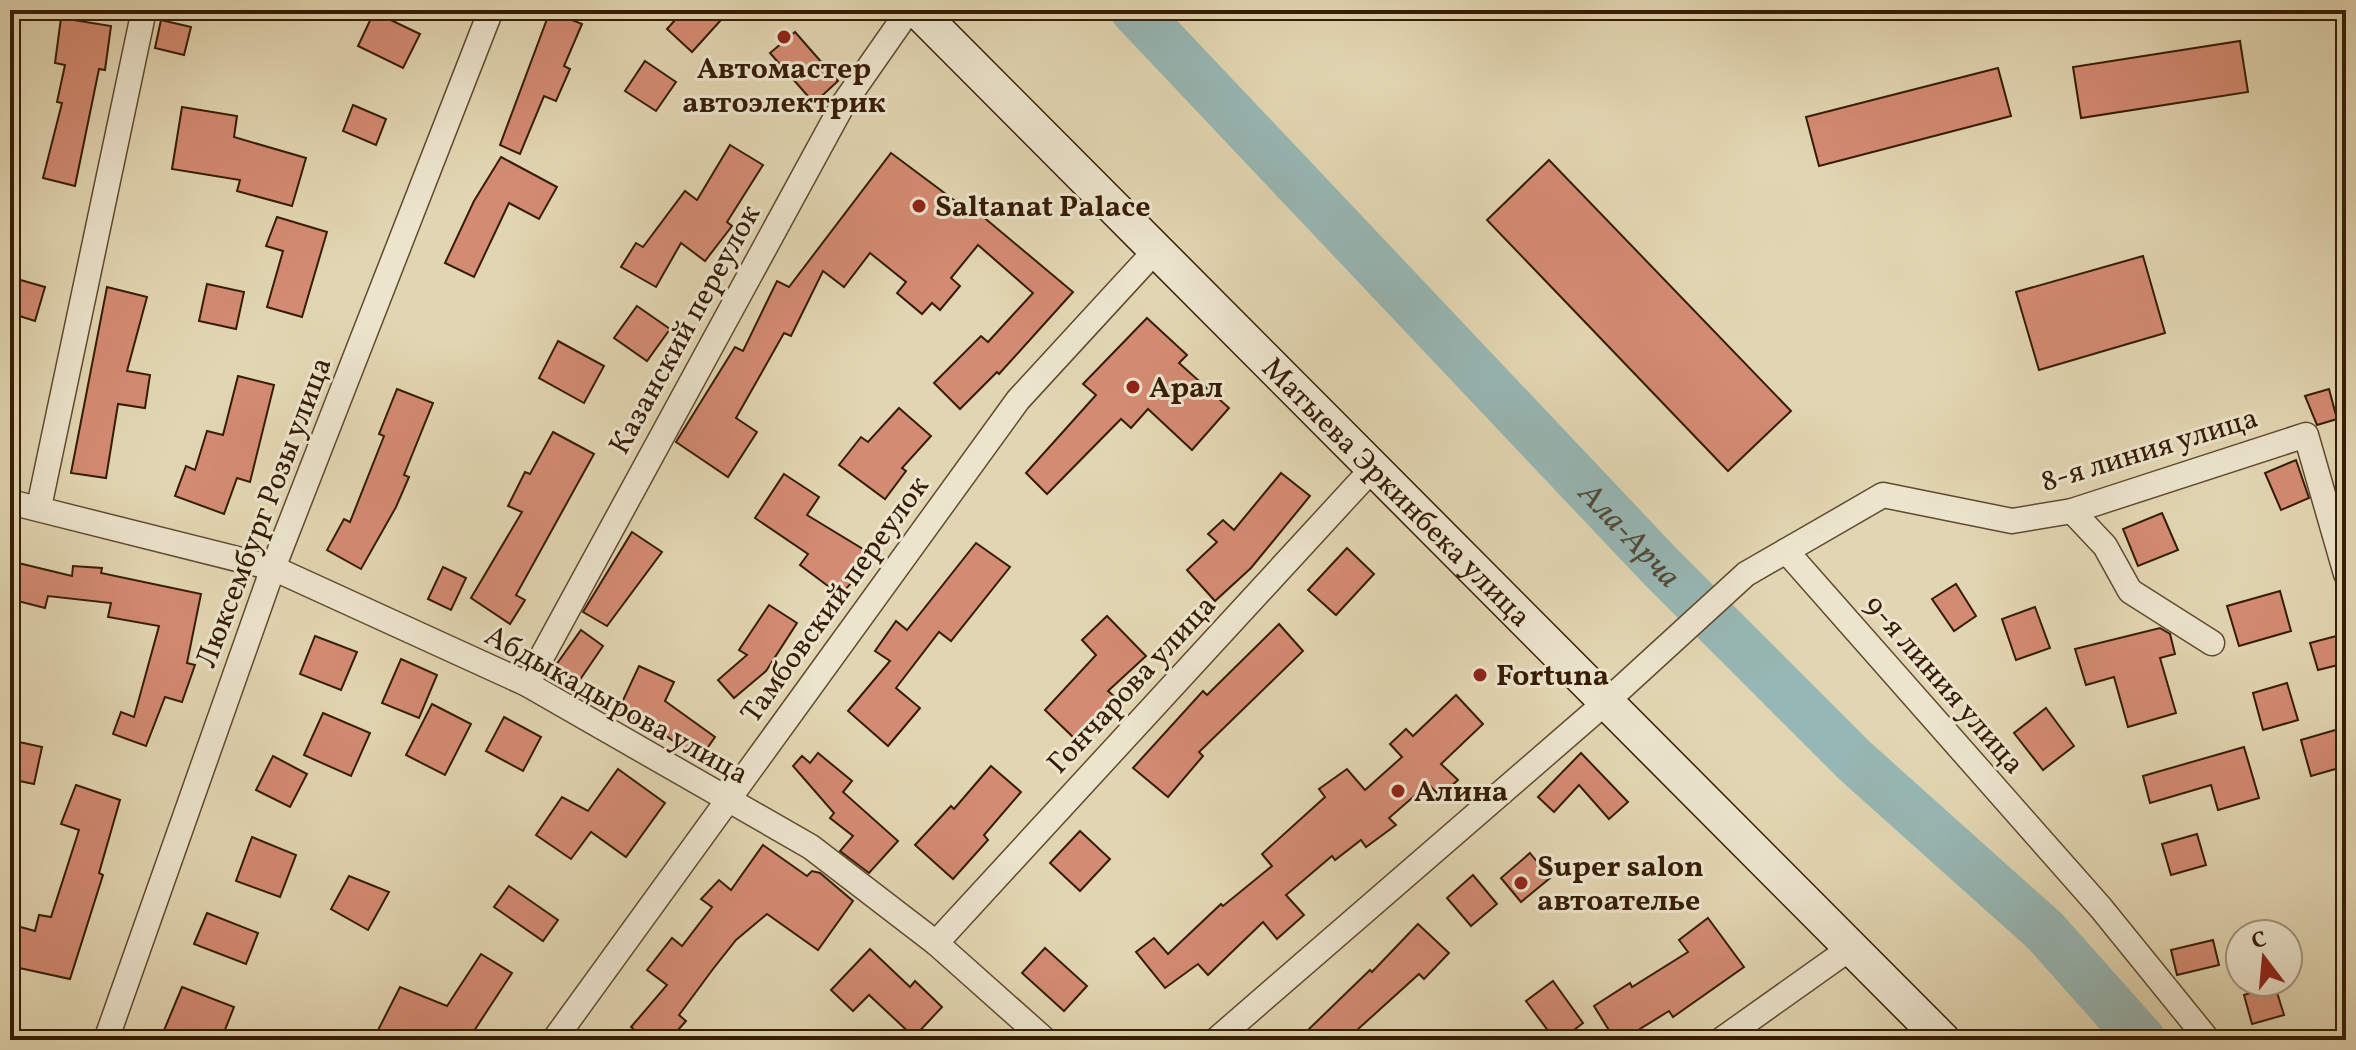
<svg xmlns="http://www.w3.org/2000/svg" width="2356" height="1050" viewBox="0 0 2356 1050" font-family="Vollkorn,serif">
	<rect width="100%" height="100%" fill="#e2d6b2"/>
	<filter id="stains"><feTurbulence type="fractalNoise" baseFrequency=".0025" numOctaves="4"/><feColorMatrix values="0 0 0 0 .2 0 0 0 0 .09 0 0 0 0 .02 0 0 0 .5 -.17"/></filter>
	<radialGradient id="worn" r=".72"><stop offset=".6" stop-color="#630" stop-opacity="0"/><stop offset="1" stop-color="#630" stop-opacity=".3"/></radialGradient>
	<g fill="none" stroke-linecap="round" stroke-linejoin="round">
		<!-- river -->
		<path stroke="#97b7b4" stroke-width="48" id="s1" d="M1134,10l526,556 194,194 191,171 97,109"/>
	</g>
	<!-- building -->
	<g fill="#d48b73" stroke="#361c05" stroke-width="2">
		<path d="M684,10h26l11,10 -29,32 -25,-23z"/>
		<path d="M550,11l32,13 -18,42 6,3 -14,32 -12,-5 -24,58 -20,-9z"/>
		<path d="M374,12l46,22 -17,34 -45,-22z"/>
		<path d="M61,18l50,8 -6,44 -6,-1 -24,117 -32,-8 19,-75 -5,-1 8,-37 -10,-2z"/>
		<path d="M161,20l30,7 -7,28 -29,-7z"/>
		<path d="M795,32l43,49 -24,22 -44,-50z"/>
		<path d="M2240,41l8,51 -167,26 -8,-51z"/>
		<path d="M645,61l31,21 -20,29 -31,-20z"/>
		<path d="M1998,68l13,48 -192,50 -13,-49z"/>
		<path d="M353,105l33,14 -10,26 -33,-14z"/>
		<path d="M182,107l55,9 -3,21 72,21 -14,48 -55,-15 3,-11 -68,-11z"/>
		<path d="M730,145l33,20 -36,57 5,4 -27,35 -24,-18 -25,44 -35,-20 15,-24 7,4 42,-56 12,9z"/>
		<path d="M891,153l75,56 3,-4 104,87 -74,82 -2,-2 -37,37 -26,-26 47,-47 7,6 45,-49 -55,-48 -27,33 9,8 -20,24 -8,-7 -10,11 -25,-21 9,-11 -36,-29 -26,34 -21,-16 -32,65 -7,-3 -48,85 21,14 -29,45 -52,-35 59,-95 8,4 34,-70 12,6z"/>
		<path d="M501,157l56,30 -18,32 -30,-16 -35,74 -29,-14 29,-62z"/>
		<path d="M1549,160l242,251 -63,60 -241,-251z"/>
		<path d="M277,217l50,15 -25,85 -35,-10 16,-56 -17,-5z"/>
		<path d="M2143,256l22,77 -126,37 -23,-78z"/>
		<path d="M10,277l35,10 -10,34 -25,-8z"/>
		<path d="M207,284l37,8 -8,37 -37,-8z"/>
		<path d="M107,287l40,10 -20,74 23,4 -5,33 -27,-4 -12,74 -35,-5z"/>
		<path d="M637,306l33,23 -23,32 -33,-23z"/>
		<path d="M1147,318l40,37 -8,8 50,45 -37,42 -44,-41 -17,19 -10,-9 -74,75 -21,-21 70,-78 -13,-11z"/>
		<path d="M558,341l46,25 -20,37 -45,-25z"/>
		<path d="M238,376l36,9 -24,97 -13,-4 -13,36 -49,-18 11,-30 9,4 12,-39 16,4z"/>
		<path d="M397,389l36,14 -29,72 5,2 -13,30 -35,62 -34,-19 17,-31 6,3 34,-86 -5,-2z"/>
		<path d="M2329,389l8,30 -20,6 -12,-29z"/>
		<path d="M899,408l32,28 -29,32 4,3 -21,28 -46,-34 22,-28 7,5z"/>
		<path d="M553,432l41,22 -78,141 9,5 -15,24 -39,-26 51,-86 -14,-6 17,-34 5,2z"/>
		<path d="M2296,460l13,38 -28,12 -16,-37z"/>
		<path d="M1281,473l29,23 -59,72 -36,33 -28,-31 30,-28 -9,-8 15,-14 11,10z"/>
		<path d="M784,474l35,23 -12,18 69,42 -36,38 -40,-30 8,-11 -53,-36z"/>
		<path d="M2162,513l16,37 -40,16 -15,-37z"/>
		<path d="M632,532l30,20 -55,74 -24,-14z"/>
		<path d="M976,543l34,24 -59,74 -12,-9 -43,56 24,20 -32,38 -40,-35 42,-50 -15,-10 21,-30 11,9z"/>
		<path d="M1347,548l27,26 -38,41 -28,-25z"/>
		<path d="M10,561l62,15 1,-10 29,2 -1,5 100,21 -14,69 8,2 -13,37 -17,-5 -19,49 -33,-12 8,-22 13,5 25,-91 -51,-9 3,-14 -63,-7 -3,12 -35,-9z"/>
		<path d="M443,567l23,11 -15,32 -23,-11z"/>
		<path d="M1956,584l20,32 -22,15 -22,-32z"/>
		<path d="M2280,591l11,40 -52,15 -12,-40z"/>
		<path d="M769,605l28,18 -31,48 -32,27 -16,-18 29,-25 -8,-5z"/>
		<path d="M2035,607l15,41 -34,12 -14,-41z"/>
		<path d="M1107,616l39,40 -38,35 7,6 -40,42 -30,-29 51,-55 -14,-15z"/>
		<path d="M1279,624l24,27 -104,101 4,4 -35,41 -35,-29 70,-77 4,4z"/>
		<path d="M2160,628l10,6 5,20 -15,4 16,55 -48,14 -14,-50 -28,8 -11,-36z"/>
		<path d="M581,630l22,16 -24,35 -23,-16z"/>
		<path d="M2340,635l6,28 -28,7 -8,-27z"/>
		<path d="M315,636l42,16 -16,38 -41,-16z"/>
		<path d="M401,659l36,16 -18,43 -37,-15z"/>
		<path d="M639,666l35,16 -9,19 50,36 -16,23 -42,-31 -39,-18z"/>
		<path d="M2287,683l11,37 -35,10 -10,-37z"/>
		<path d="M1456,695l27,29 -42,40 17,16 -18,16 -12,-12 -39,34 7,7 -30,22 -5,-7 -26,20 -3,-4 -46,39 18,20 -27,24 -14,-17 -55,53 -10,-11 -33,24 -29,-36 18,-14 14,16 53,-50 2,2 49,-40 -10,-12 63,-57 -6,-8 28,-20 18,21 37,-33 -12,-13 16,-15 7,7z"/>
		<path d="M432,704l39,20 -26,51 -39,-20z"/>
		<path d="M2046,708l28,38 -31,24 -29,-37z"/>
		<path d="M323,713l47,20 -19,43 -47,-21z"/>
		<path d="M504,717l37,20 -18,34 -37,-20z"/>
		<path d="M2342,728l4,38 -35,10 -10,-36z"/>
		<path d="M10,740l32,7 -8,37 -24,-5z"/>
		<path d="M2244,747l15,51 -41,12 -7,-25 -61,18 -7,-27z"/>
		<path d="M818,753l34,28 -9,11 55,49 -29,32 -29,-22 13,-15 -23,-18 4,-5 -41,-47 9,-10 8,7z"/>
		<path d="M1581,753l47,49 -19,17 -30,-34 -25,27 -16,-15z"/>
		<path d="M273,756l34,18 -17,33 -34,-17z"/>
		<path d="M991,766l30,26 -37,43 4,5 -35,39 -38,-34 36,-39 3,3z"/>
		<path d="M618,769l47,34 -39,54 -35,-25 -20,27 -35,-24 26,-38 26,14z"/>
		<path d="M76,785l44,15 -21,73 4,2 -33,104 -60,-13v-42l25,7 4,-16 12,2 28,-87 -18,-6z"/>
		<path d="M1080,831l30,28 -30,32 -30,-28z"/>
		<path d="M2197,834l9,31 -35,10 -9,-31z"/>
		<path d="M252,837l44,18 -16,42 -44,-16z"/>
		<path d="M763,845l44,31 5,-5 8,2 33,28 -35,49 -51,-36 -31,26 -23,29 -34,46 7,6 -17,19h-23l-15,-13 36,-42 -20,-15 25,-32 10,8 30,-39 -11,-8 18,-19 12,10z"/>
		<path d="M1530,853l20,25 -29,24 -20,-24z"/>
		<path d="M1473,875l24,29 -26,22 -24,-28z"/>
		<path d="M349,876l40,16 -21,38 -37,-21z"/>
		<path d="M509,886l49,34 -15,21 -49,-34z"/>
		<path d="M207,913l51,20 -12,31 -52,-20z"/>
		<path d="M1708,918l36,49 -71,50 -4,-6 -47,29h-7l-21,-34 36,-23 2,4 56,-35 -9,-12z"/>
		<path d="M1418,924l31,29 -25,26 -5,-5 -73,66h-27l-10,-11 61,-59 2,2z"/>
		<path d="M2213,940l6,25 -42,10 -6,-25z"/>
		<path d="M1045,948l42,38 -23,25 -42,-38z"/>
		<path d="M870,949l40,38 5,-6 27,26 -28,30 -45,-42 -16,16 -22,-21z"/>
		<path d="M481,954l31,19 -44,67h-95l27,-53 47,19z"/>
		<path d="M1553,981l30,42 -22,17h-6l-29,-39z"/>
		<path d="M2275,986l9,29 -32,9 -8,-29z"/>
		<path d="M182,987l52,20 -13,33h-61z"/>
	</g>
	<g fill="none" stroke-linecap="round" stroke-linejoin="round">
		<!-- street casing -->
		<g stroke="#614a30" stroke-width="27">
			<g id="street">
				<path d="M10,502l263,66 254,116 284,163 125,96 109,97"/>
				<path d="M39,507l105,-497"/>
				<path d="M2072,511l33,35 25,45 82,52"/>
				<path d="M1786,551l97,-56 129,26 60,-10 234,-76 40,139"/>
				<path d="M527,684l315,-578 67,-96"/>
				<path d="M936,943l438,-476"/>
				<path d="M106,1040l167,-472 218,-558"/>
				<path d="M554,1040l464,-640 138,-150"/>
				<path d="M1216,1040l390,-338 140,-128 40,-23 315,357 107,132"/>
				<path d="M1721,1040l131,-93"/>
			</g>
		</g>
		<!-- secondary casing -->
		<g stroke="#361c05" stroke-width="37">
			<g id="secondary">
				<path id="s2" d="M917,10l1026,1030"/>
			</g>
		</g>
		<!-- street -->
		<use href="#street" stroke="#ece4cd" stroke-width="24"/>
		<!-- secondary -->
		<use href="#secondary" stroke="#ece4cd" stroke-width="34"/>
	</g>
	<!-- markers -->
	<g fill="#8f2418" stroke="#ece4cd" stroke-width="3">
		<circle cx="784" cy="37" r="8"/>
		<circle cx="919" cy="206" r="8"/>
		<circle cx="1133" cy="387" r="8"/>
		<circle cx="1480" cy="675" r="8"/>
		<circle cx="1398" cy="791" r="8"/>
		<circle cx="1521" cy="883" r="8"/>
	</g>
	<g text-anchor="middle" stroke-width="6" stroke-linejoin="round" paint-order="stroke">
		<!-- poi labels -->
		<g font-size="30" font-weight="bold" fill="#361c05" stroke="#ece4cd" text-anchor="start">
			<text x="784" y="78" text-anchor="middle">Автомастер<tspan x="784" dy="34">автоэлектрик</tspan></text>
			<text x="935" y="216">Saltanat Palace</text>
			<text x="1149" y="397">Арал</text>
			<text x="1496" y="685">Fortuna</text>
			<text x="1414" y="801">Алина</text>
			<text x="1537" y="876">Super salon<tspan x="1537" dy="34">автоателье</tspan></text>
		</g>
		<!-- street labels -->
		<g font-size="30" fill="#361c05" stroke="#ece4cd">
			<text transform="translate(684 329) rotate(-61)" y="10">Казанский переулок</text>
			<text transform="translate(2149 449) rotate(-17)" y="10">8-я линия улица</text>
			<text dy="10" stroke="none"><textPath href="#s2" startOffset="680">Матыева Эркинбека улица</textPath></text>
			<text transform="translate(263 512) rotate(-69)" y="10">Люксембург Розы улица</text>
			<text transform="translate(834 599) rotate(-54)" y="10">Тамбовский переулок</text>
			<text transform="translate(1131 684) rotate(-47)" y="10">Гончарова улица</text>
			<text transform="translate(1945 684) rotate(49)" y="10">9-я линия улица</text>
			<text transform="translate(617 704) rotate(29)" y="10">Абдыкадырова улица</text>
		</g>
		<!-- water labels -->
		<g font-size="32" font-style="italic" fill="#534a3a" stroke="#ece4cd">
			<text dy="11" stroke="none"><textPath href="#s1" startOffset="722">Ала-Арча</textPath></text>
		</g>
	</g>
	<!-- margin -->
	<rect width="2356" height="1050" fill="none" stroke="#e2d6b2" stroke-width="40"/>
	<rect x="12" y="12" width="2332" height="1026" fill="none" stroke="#361c05" stroke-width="4"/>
	<rect x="20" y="20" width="2316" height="1010" fill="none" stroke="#361c05" stroke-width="2"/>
	<!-- north arrow -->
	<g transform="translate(2264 958) rotate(344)"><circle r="38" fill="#ece4cd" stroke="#a3947d" stroke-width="2"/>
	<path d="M0-6L14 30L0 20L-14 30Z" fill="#8f2418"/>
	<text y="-12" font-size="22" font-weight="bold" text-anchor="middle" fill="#361c05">С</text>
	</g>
	<rect width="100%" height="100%" filter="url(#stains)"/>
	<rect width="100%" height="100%" fill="url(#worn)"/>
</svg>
